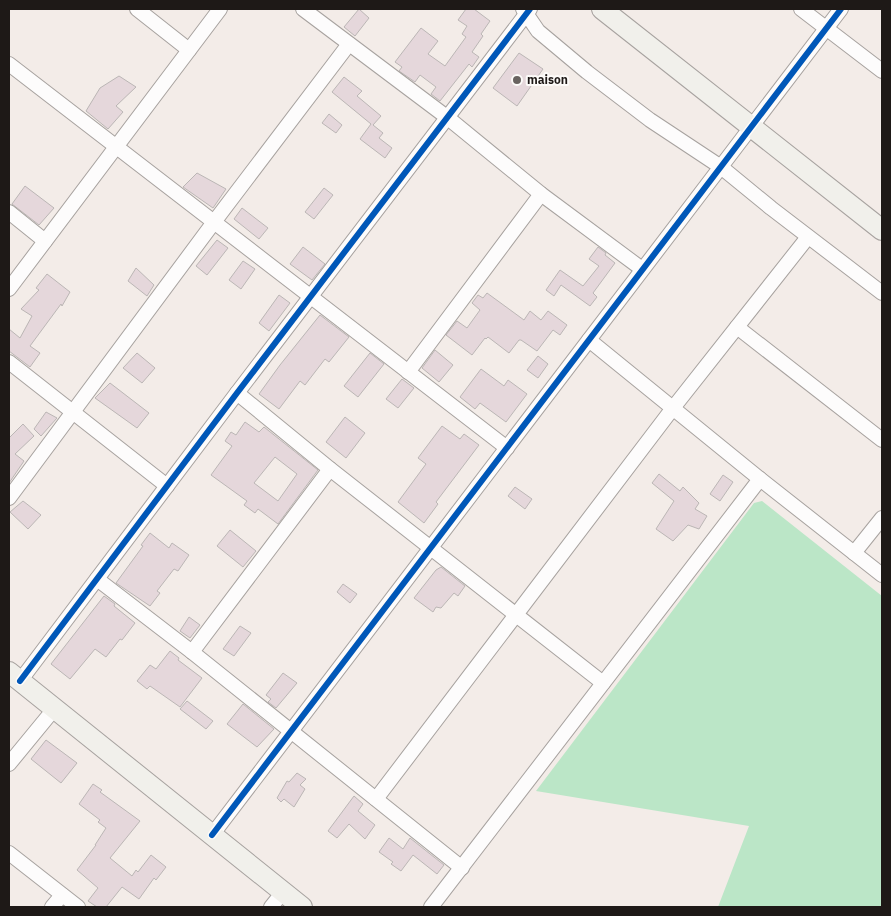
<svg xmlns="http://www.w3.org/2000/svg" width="891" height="916" viewBox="0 0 891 916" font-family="'IBM Plex Sans',sans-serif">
	<rect width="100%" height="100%" fill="#f3ece8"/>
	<!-- green -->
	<path fill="#bbe6c7" d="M762,501l120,95v311h-164l31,-81 -213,-35 218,-288z"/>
	<!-- building -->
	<g fill="#e5d7db" stroke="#bbb6b5" fill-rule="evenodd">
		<path d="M359,9l10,9 -14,18 -11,-9z"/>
		<path d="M466,9h8l16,12 -9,13 2,2 -11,16 7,5 -7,10 -3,-3 -29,37 -9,-7 5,-7 -16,-12 -5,7 -16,-11 3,-4 -7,-5 26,-34 17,13 -10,13 17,12 21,-29 -4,-3 5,-8 -9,-6z"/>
		<path d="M519,53l24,16 -26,37 -24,-18z"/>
		<path d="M119,76l17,11 -20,19 7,6 -15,17 -22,-18 14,-23z"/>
		<path d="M344,77l18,14 -5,5 24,20 -8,9 10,8 -4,5 13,10 -7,10 -25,-19 11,-15 -39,-32z"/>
		<path d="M329,114l13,11 -6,8 -14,-10z"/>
		<path d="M197,173l29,16 -13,19 -30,-21z"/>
		<path d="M25,186l29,22 -15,17 -27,-21z"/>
		<path d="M324,188l9,7 -19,24 -9,-7z"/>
		<path d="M242,208l26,20 -9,11 -25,-20z"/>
		<path d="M217,240l11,8 -21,27 -11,-9z"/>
		<path d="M303,247l22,17 -13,16 -22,-16z"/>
		<path d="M598,247l8,6 -1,2 10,8 -22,30 4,4 -7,9 -29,-21 -7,11 -8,-6 14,-20 23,16 16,-20 -10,-7z"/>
		<path d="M243,261l12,8 -14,20 -12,-9z"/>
		<path d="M136,268l18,17 -7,11 -19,-15z"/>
		<path d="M47,274l23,18 -8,14 -1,-2 -31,42 10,7 -10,14 -21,-16v-22l11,9 12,-22 -11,-7 18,-19 -3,-2z"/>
		<path d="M487,293l37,27 6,-9 11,9 7,-9 19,14 -7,10 -7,-5 -16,21 -16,-11h-2l-10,13 -21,-16 -2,2 -1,-1 -13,17 -26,-20 11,-14 10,7 13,-18 -8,-7 6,-8 5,3z"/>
		<path d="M279,295l11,8 -21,28 -10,-8z"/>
		<path d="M320,315l29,22 -20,25 -4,-3 -20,26 -5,-4 -21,28 -20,-15 21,-29z"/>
		<path d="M435,350l18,15 -14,17 -17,-14z"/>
		<path d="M137,353l18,15 -13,15 -19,-15z"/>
		<path d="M370,353l14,11 -26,33 -14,-11z"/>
		<path d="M538,356l10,8 -10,14 -11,-8z"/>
		<path d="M481,369l23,17 4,-6 19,14 -21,28 -26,-19 -5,6 -15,-12z"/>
		<path d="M402,379l12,9 -16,20 -12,-9z"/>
		<path d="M110,383l39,30 -12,15 -42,-30z"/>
		<path d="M46,412l11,6 -16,18 -7,-7z"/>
		<path d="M345,417l20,16 -19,25 -20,-16z"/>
		<path d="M245,422l14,10 5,-5 54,43 -40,54 -20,-15 -3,4 -11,-8 3,-4 -36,-26 21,-29 -7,-5 6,-9 5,3zM275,457l22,17 -19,27 -24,-18z"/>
		<path d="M23,424l11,12 -19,18 9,7 -15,22v-45z"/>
		<path d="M442,426l18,13 4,-5 15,11 -43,57 2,2 -14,19 -26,-21 28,-38 -8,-6z"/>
		<path d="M659,474l21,17 3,-4 16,16 -4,6 12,7 -8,13 -11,-4 -15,16 -17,-12 18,-28 -22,-18z"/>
		<path d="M723,475l10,7 -13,19 -10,-7z"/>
		<path d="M515,487l17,12 -7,10 -17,-13z"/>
		<path d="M23,501l18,14 -13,14 -18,-17z"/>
		<path d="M230,530l26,21 -13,16 -26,-21z"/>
		<path d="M150,533l19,15 3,-5 17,12 -11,16 -4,-2 -17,22 3,2 -10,13 -34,-23 27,-37 -2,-1z"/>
		<path d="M441,567l24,19 -7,10 -4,-3 -13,15 -5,-1 -3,5 -19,-14 22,-28z"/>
		<path d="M343,584l14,10 -7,9 -13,-11z"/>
		<path d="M104,596l11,8 -1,2 21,17 -13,17 -2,-1 -14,18 -11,-8 -25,30 -19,-15z"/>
		<path d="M189,617l11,8 -10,13 -10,-7z"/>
		<path d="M240,626l11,7 -17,23 -11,-7z"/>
		<path d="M170,651l9,7 -1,2 24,18 -22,29 -30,-21 -3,3 -10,-8 13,-16 6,4z"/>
		<path d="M283,673l14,10 -21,25 -8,-6 3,-3 -5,-4z"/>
		<path d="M187,701l26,20 -7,8 -26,-20z"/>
		<path d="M243,704l31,25 -17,18 -30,-23z"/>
		<path d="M46,740l31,23 -16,20 -30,-24z"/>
		<path d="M297,773l9,6 -6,6 5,4 -11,18 -10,-8 -3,3 -4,-4 10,-17 2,1z"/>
		<path d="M93,784l9,6 -2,2 40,29 -30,37 22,18 4,-6 2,2 13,-17 15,12 -10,13 -2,-2 -15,21 -17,-12 -16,20h-9l-9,-6 10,-13 -21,-18 19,-25h-1l11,-17 -8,-6 2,-2 -21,-16z"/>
		<path d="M354,796l9,8 -5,7 17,14 -10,14 -16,-15 -12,14 -9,-7z"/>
		<path d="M389,838l14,11 7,-11 34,27 -7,9 -24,-19 -12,16 -10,-7 2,-2 -14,-10z"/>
	</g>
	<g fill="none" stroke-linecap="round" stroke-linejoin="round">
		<!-- street casing -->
		<g stroke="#a7a29f" stroke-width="16">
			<g id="street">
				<path d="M137,9l52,41"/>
				<path d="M303,9l145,109 93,76 101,75"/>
				<path d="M523,9l15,22 49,41 63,48 71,47 50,41 111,85"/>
				<path d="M801,9l81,62"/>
				<path d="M9,64l498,384"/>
				<path d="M9,212l36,29"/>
				<path d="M9,289l211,-280"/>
				<path d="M737,327l145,113"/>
				<path d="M9,362l158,124"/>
				<path d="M408,372l133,-178"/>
				<path d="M237,393l93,76 273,214"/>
				<path d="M760,479l122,96"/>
				<path d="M9,498l205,-276 135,-178"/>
				<path d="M854,553l28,-35"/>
				<path d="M97,579l95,73 270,216"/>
				<path d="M192,652l138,-183"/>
				<path d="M20,681l217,-288 293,-384"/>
				<path d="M9,764l46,-56"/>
				<path d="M376,799l297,-391 135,-171"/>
				<path d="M212,835l629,-826"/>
				<path d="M9,853l69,54"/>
				<path d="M52,907l10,-12"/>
				<path d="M271,907l12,-15"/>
				<path d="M431,907l329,-428 -171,-139"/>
			</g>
		</g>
		<!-- secondary casing -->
		<g stroke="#a7a29f" stroke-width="22">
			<g id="secondary">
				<path d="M602,9l280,221"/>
				<path d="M9,672l293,235"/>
			</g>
		</g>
		<!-- street -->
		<use href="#street" stroke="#fdfcfc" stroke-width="14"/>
		<!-- secondary -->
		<use href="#secondary" stroke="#f1f0eb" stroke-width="20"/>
		<!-- cycleway casing -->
		<g stroke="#fdfbf9" stroke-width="9">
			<g id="cycleway">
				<path d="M20,681l217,-288 293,-384"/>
				<path d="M212,835l629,-826"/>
			</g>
		</g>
		<!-- cycleway -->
		<use href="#cycleway" stroke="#0057b8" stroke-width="6"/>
	</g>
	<!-- markers -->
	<circle fill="#696360" stroke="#fdfbf9" stroke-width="2" cx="517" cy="80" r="5"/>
	<g text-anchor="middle" stroke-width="4" stroke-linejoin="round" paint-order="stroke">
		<!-- poi labels -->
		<g font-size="12" font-weight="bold" fill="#1e1917" stroke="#fdfbf9" text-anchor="start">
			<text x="527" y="84">maison</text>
		</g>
	</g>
	<!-- border -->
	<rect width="891" height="916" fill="none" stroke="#1e1917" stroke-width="20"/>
</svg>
